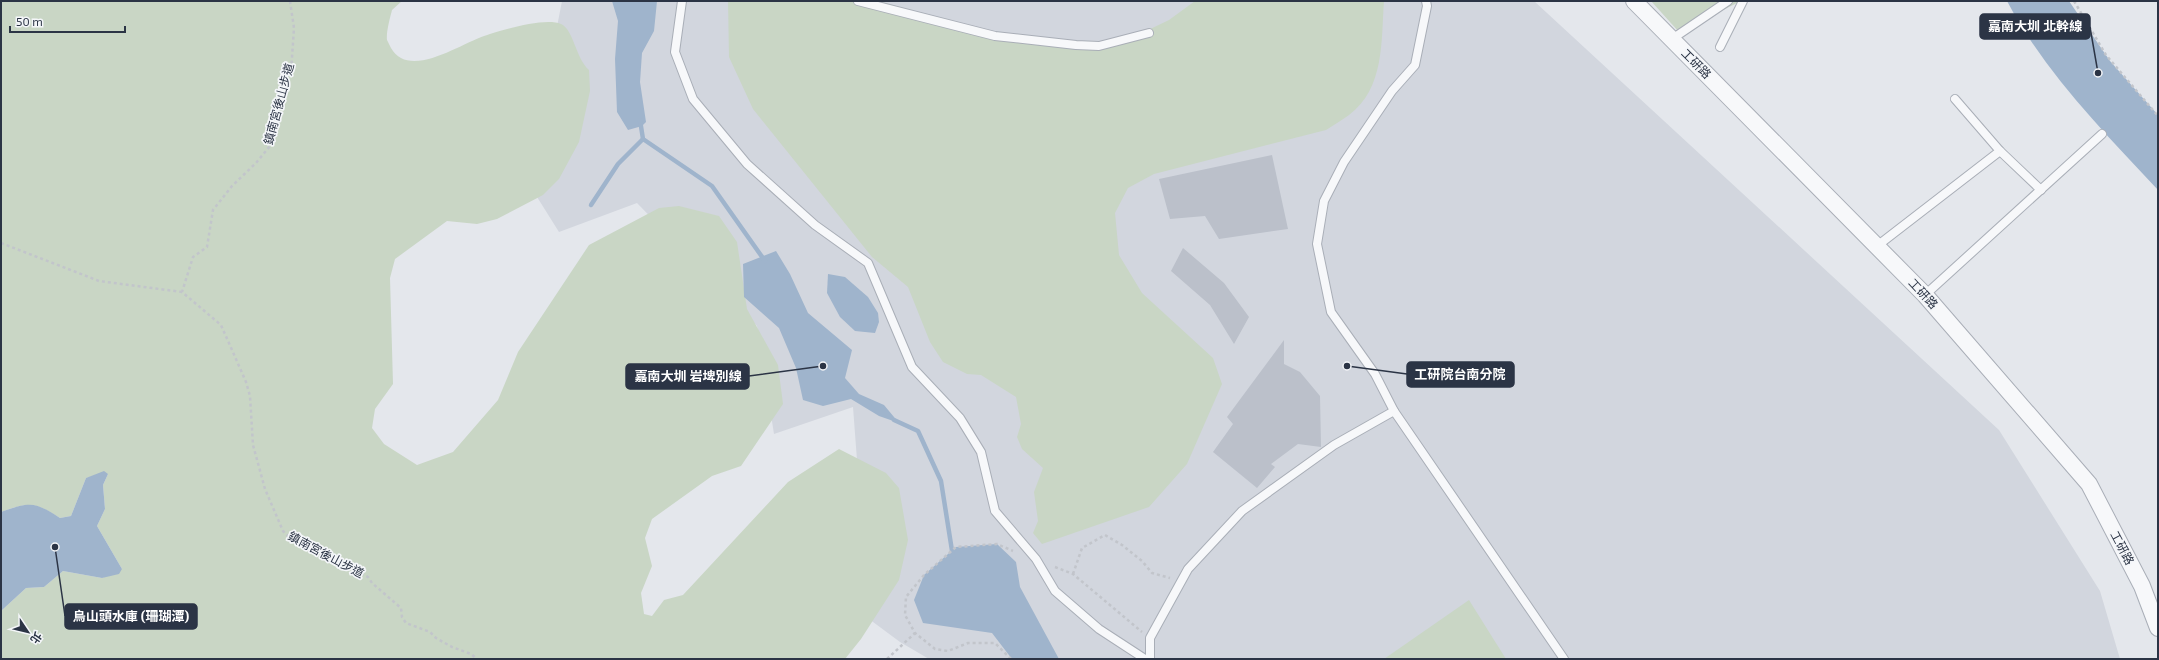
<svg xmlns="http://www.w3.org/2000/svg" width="2159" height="660" viewBox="0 0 2159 660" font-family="'Exo 2','Noto Sans TC',sans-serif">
	<rect width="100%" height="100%" fill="#e4e7ec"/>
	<!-- built -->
	<path fill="#d2d6de" d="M562,1h972l465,429 101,161 20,68h-1191l-29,-17 -31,-23 -16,-212 -79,27 -17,-108 -120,-123 -78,29 -32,-51z"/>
	<!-- green -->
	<g fill="#c9d6c5">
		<path d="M1,1h401l-10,9c-2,8 -6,22 -5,30 1,2 3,6 4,8 18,32 69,-4 93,-12 18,-6 61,-19 77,-12 13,6 14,33 28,46l1,21 -11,51 -20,37 -16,16 -46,24 -20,5 -30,-3 -52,38 -5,19 3,106 -18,25 -3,19 12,16 33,21 36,-13 45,-52 20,-48 71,-107 70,-37 20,-2 40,10 18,26 10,67 31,56 5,39 -42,62 -29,10 -60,43 -7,19 7,28 -11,27 3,21 8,2 12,-16 19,-5 105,-113 51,-33 47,24 13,15 9,52 -9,40 -38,59 -16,20h-844v-48l25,-23 18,-1 19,-16 39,7 20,-9 -25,-43 8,-17 -2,-24 5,-11 -22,4 -15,38 -11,2c-26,-16 -30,-16 -59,-6z"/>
		<path d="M728,1h151l112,33 96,10 57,-12 25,-12 26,-19h189c-3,40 1,87 -35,114 -7,5 -15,10 -23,15l-172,44 -26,14 -13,25 4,42 23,38 71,65 9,26 -35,80 -38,43 -107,37 -9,-11 5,-12 -4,-29 9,-24 -21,-19 -5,-12 4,-13 -5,-27 -35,-22 -14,-1 -24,-12 -13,-20 -22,-55 -36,-30 -119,-148 -24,-52z"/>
		<path d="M1651,1h90l-62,31z"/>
		<path d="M1469,600l37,59h-122z"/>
	</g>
	<!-- water -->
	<g fill="#9fb4cc">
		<path d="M612,1h45l-3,30 -12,22 -2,29 6,40 -4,4 -14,4 -11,-18 -2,-53 3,-38z"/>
		<path d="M2007,1h62l41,60 48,54v75c-55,-59 -113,-117 -151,-189z"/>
		<path d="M776,251l14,23 18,39 44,37 -7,28 14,16 25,11 15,18 -20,-7 -28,-17 -28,7 -20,-6 -7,-32 -17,-40 -35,-31 -1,-33z"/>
		<path d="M828,274l17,3 23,20 10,16 1,9 -4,11 -20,-2 -15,-14 -13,-24z"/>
		<path d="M104,471l4,3 -5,11 2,24 -8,17 25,43 -3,5 -17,4 -39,-7 -19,16 -18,1 -25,23v-99c29,-10 33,-11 59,6l11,-2 15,-38z"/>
		<path d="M997,544l19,18 4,25 39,72h-47l-20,-26 -69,-10 -9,-23 10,-25 32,-28z"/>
	</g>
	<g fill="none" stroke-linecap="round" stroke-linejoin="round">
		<!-- stream -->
		<g stroke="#9fb4cc" stroke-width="4.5">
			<path d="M640,120l3,19 69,47 53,75"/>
			<path d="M591,205l27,-41 25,-25"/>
			<path d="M894,420l24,11 23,50 12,76"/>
		</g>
	</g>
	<!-- building -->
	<g fill="#bbc0ca">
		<path d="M1272,155l16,74 -69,10 -14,-23 -35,3 -11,-40z"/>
		<path d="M1183,248l41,35 25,34 -15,27 -24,-39 -39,-34z"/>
		<path d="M1284,340v24l16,8 20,24 1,51 -23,-3 -27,20 4,3 -18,21 -44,-36 20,-28 -6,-7z"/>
	</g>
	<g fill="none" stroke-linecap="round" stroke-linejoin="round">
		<!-- service casing -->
		<g stroke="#a9aeb7" stroke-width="10">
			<g id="service">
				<path d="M682,1l-7,51 18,47 54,65 68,61 53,38 44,104 48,51 21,34 14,59 41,48 19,32 44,38 46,30"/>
				<path d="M858,1l137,35 81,9 23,1 50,-13"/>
				<path d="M1426,1l1,5 -12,59 -23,26 -48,71 -20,39 -7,43 14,68 44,62 19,37 170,248"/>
				<path d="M1672,39l56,-38"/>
				<path d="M1720,47l23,-46"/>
				<path d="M2000,151l41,39"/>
				<path d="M1877,246l123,-95 -45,-52"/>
				<path d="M1925,295l177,-161"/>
				<path d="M1150,659v-21l38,-69 54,-58 92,-66 60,-34"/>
			</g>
		</g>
		<!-- minor casing -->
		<g stroke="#a9aeb7" stroke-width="18">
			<path id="minor" d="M1634,1l291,294 164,189 53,102 16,42"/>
		</g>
		<!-- path -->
		<g stroke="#c2c5cb" stroke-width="2.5" stroke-dasharray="3 3" stroke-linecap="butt">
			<path d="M290,1l4,27 -3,44 -11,21 -5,38 -5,15 -14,17 -24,23 -19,24 -6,37 -14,10 -11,35 39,33 25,57 4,14 3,49 12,44 18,42 5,5 14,7 18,7 48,27 4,6 29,25 1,9 4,6 24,9 6,6 16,9 19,7 6,5"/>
			<path d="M2074,1l32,54 52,61"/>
			<path d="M1,243l98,38 83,11"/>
			<path d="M1055,567l18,7 69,58"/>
			<path d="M1073,574l9,-26 23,-13 17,10 20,16 10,12 18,5"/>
			<path d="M887,659l28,-26"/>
			<path d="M1011,659l-16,-16h-27l-20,8 -13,-2 -20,-16 -10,-18 1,-18 18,-22 32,-28 41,-3 16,7"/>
		</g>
		<!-- service -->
		<use href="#service" stroke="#f7f8fa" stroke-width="8"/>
		<!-- minor -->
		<use href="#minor" stroke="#f7f8fa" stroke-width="16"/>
	</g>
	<g text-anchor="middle" stroke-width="3.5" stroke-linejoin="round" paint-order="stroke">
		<!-- street labels -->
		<g font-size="12" fill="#2b3445" stroke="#f4f6f9">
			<text transform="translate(1696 64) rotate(45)" y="4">工研路</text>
			<text transform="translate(279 104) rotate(-75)" y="4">鎮南宮後山步道</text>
			<text transform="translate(1923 294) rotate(47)" y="4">工研路</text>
			<text transform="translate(2122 548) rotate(62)" y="4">工研路</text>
			<text transform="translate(326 555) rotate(28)" y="4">鎮南宮後山步道</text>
		</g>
	</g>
	<!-- callouts -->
	<path fill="none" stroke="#2b3445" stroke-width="1.5" d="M2098 73L2090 27M1347 366L1407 374M823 366L749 376M55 547L65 616"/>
	<g fill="#2b3445" stroke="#f4f6f9" stroke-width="1.5">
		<circle cx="2098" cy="73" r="4"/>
		<circle cx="1347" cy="366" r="4"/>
		<circle cx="823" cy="366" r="4"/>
		<circle cx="55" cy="547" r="4"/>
	</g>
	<g fill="#2b3445" stroke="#2b3445" stroke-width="1.5">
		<rect x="1980" y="14" width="110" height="25" rx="4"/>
		<rect x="1407" y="362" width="107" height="25" rx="4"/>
		<rect x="626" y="364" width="123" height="25" rx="4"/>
		<rect x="65" y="604" width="132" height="25" rx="4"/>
	</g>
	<g font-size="13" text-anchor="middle" font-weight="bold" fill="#fff">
		<text x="2035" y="31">嘉南大圳 北幹線</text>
		<text x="1460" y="379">工研院台南分院</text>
		<text x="688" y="381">嘉南大圳 岩埤別線</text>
		<text x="131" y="621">烏山頭水庫 (珊瑚潭)</text>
	</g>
	<!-- border -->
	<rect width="2159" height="660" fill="none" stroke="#2b3445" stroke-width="4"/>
	<!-- north arrow -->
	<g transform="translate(28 632) rotate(125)" stroke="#f4f6f9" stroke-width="3" paint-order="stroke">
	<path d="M0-3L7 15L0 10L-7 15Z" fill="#2b3445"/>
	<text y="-6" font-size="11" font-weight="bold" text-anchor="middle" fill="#2b3445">北</text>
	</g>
	<!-- scale -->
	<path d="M10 26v6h115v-6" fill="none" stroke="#2b3445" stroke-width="2"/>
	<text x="16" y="26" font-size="12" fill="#2b3445" stroke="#f4f6f9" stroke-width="3" paint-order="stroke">50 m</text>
</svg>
